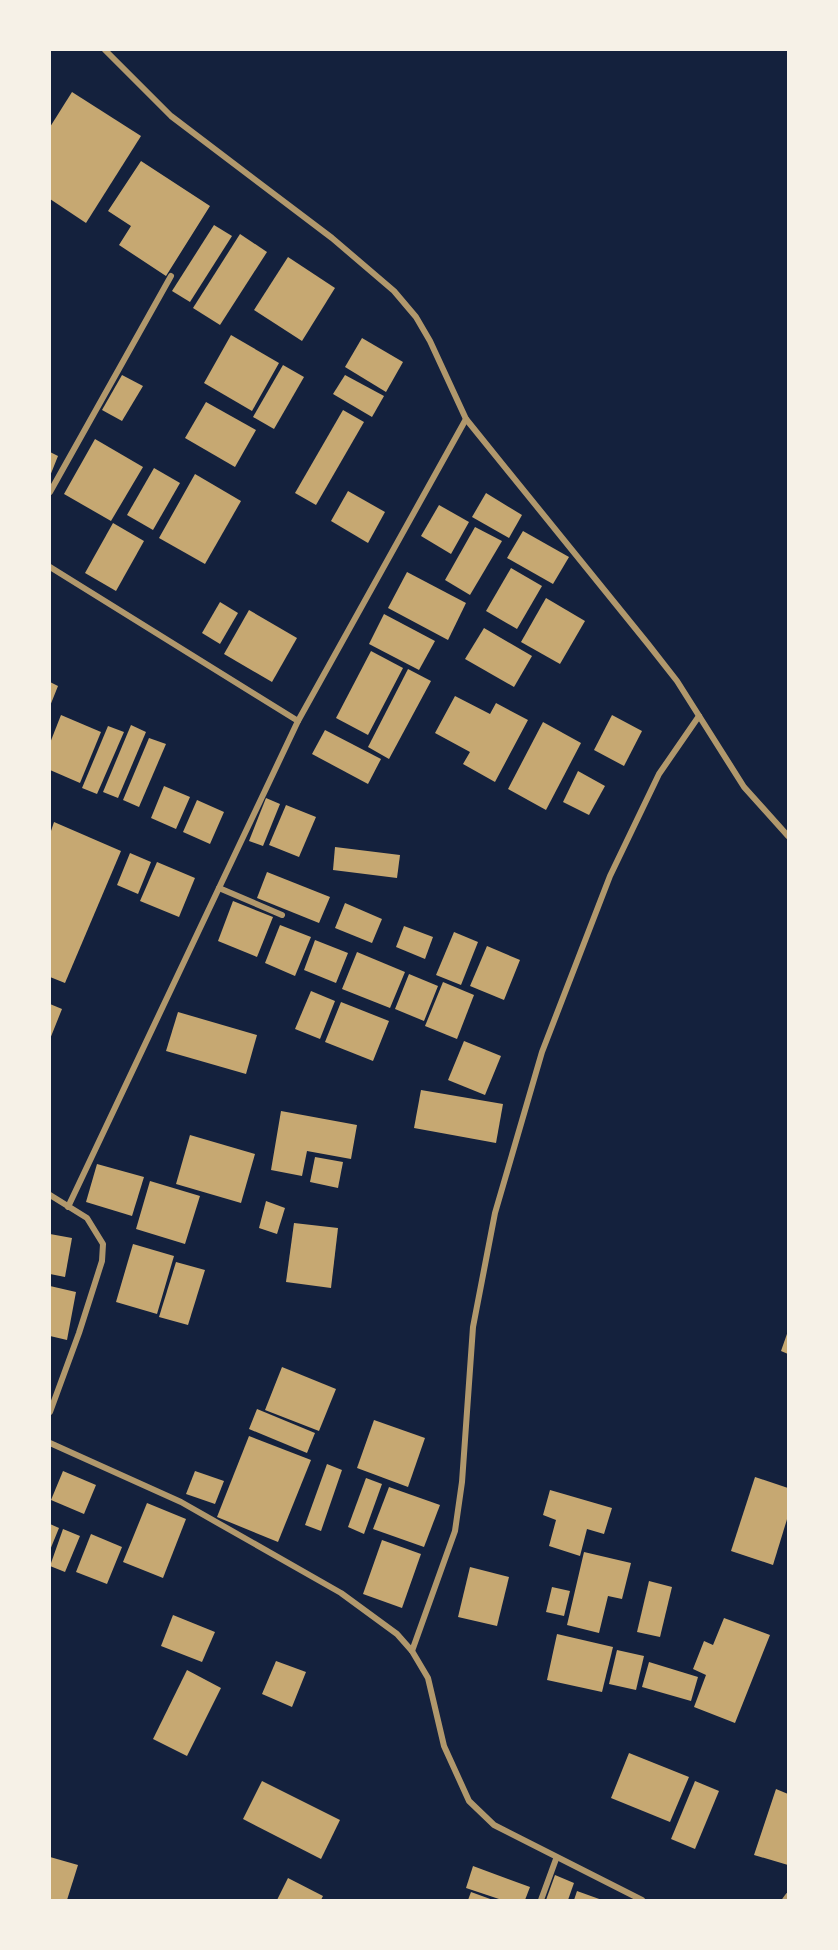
<svg xmlns="http://www.w3.org/2000/svg" width="838" height="1950" viewBox="0 0 838 1950" font-family="Ubuntu,sans-serif">
	<rect width="100%" height="100%" fill="#14213d"/>
	<!-- building -->
	<g fill="#c6a872">
		<path d="M72,92l69,44 -55,87 -36,-24v-72z"/>
		<path d="M141,161l69,45 -44,70 -47,-31 12,-19 -23,-15z"/>
		<path d="M214,225l18,11 -42,66 -18,-11z"/>
		<path d="M240,234l27,18 -47,73 -27,-17z"/>
		<path d="M288,257l47,31 -33,53 -48,-31z"/>
		<path d="M231,335l48,28 -27,48 -48,-28z"/>
		<path d="M362,338l41,24 -17,30 -41,-25z"/>
		<path d="M283,365l21,12 -30,52 -21,-12z"/>
		<path d="M122,375l21,11 -21,35 -20,-11z"/>
		<path d="M345,375l39,21 -12,21 -39,-23z"/>
		<path d="M206,402l50,28 -21,37 -50,-29z"/>
		<path d="M343,410l21,12 -48,83 -21,-12z"/>
		<path d="M95,439l48,28 -32,54 -47,-27z"/>
		<path d="M50,452l8,4 -8,20z"/>
		<path d="M154,468l26,15 -27,47 -26,-15z"/>
		<path d="M195,474l46,27 -36,63 -46,-26z"/>
		<path d="M348,491l37,21 -17,31 -37,-22z"/>
		<path d="M486,493l36,22 -13,23 -37,-21z"/>
		<path d="M439,505l30,17 -18,32 -30,-18z"/>
		<path d="M113,523l31,18 -28,50 -31,-18z"/>
		<path d="M475,527l27,14 -32,54 -25,-15z"/>
		<path d="M523,531l46,26 -16,27 -46,-26z"/>
		<path d="M511,568l31,18 -25,43 -31,-18z"/>
		<path d="M407,572l59,31 -18,37 -60,-32z"/>
		<path d="M546,598l39,23 -25,43 -39,-22z"/>
		<path d="M220,602l18,11 -18,31 -18,-11z"/>
		<path d="M249,610l48,28 -25,44 -48,-28z"/>
		<path d="M384,614l51,27 -16,29 -50,-26z"/>
		<path d="M484,628l48,28 -18,31 -49,-28z"/>
		<path d="M371,651l32,17 -35,67 -32,-17z"/>
		<path d="M408,669l23,12 -42,78 -21,-12z"/>
		<path d="M50,682l8,4 -8,20z"/>
		<path d="M455,696l35,18 6,-11 32,17 -33,62 -32,-18 7,-12 -35,-19z"/>
		<path d="M61,715l40,17 -21,51 -30,-13v-27z"/>
		<path d="M612,715l30,16 -18,35 -30,-16z"/>
		<path d="M543,722l38,21 -35,67 -38,-21z"/>
		<path d="M131,725l15,7 -28,66 -15,-6z"/>
		<path d="M108,726l16,6 -27,62 -15,-6z"/>
		<path d="M325,730l56,29 -13,25 -56,-30z"/>
		<path d="M149,738l17,6 -27,63 -16,-7z"/>
		<path d="M578,771l27,15 -16,29 -26,-13z"/>
		<path d="M164,786l26,11 -14,32 -25,-11z"/>
		<path d="M266,798l14,6 -17,42 -14,-5z"/>
		<path d="M197,800l27,12 -14,32 -27,-12z"/>
		<path d="M286,805l30,12 -17,40 -30,-12z"/>
		<path d="M54,822l67,29 -56,132 -15,-6v-143z"/>
		<path d="M335,847l65,8 -3,23 -64,-8z"/>
		<path d="M130,853l21,9 -13,32 -21,-9z"/>
		<path d="M157,862l38,16 -16,39 -39,-16z"/>
		<path d="M267,872l63,25 -11,26 -62,-25z"/>
		<path d="M233,901l40,16 -16,40 -39,-16z"/>
		<path d="M345,903l37,16 -10,24 -37,-15z"/>
		<path d="M280,925l31,12 -16,39 -30,-13z"/>
		<path d="M404,926l29,11 -8,22 -29,-12z"/>
		<path d="M454,932l24,10 -17,43 -25,-10z"/>
		<path d="M315,940l33,13 -12,30 -32,-13z"/>
		<path d="M487,946l33,14 -16,40 -34,-14z"/>
		<path d="M357,952l48,20 -15,36 -48,-19z"/>
		<path d="M409,974l29,12 -14,35 -29,-12z"/>
		<path d="M443,982l31,13 -17,44 -32,-13z"/>
		<path d="M311,991l24,10 -15,38 -25,-10z"/>
		<path d="M341,1002l48,19 -16,40 -48,-19z"/>
		<path d="M50,1004l12,5 -12,30z"/>
		<path d="M178,1012l79,23 -11,39 -80,-23z"/>
		<path d="M464,1041l37,15 -16,39 -37,-15z"/>
		<path d="M421,1090l82,14 -7,39 -82,-15z"/>
		<path d="M281,1111l76,14 -6,34 -44,-8 -5,25 -31,-6z"/>
		<path d="M190,1135l65,19 -14,49 -65,-19z"/>
		<path d="M315,1157l28,5 -5,26 -28,-6z"/>
		<path d="M97,1164l47,13 -12,39 -46,-14z"/>
		<path d="M150,1181l50,15 -15,48 -49,-15z"/>
		<path d="M266,1201l19,7 -8,26 -18,-6z"/>
		<path d="M294,1223l44,5 -7,60 -45,-6z"/>
		<path d="M50,1234l22,4 -7,39 -15,-3z"/>
		<path d="M133,1244l41,12 -17,58 -41,-12z"/>
		<path d="M176,1262l29,8 -17,55 -29,-8z"/>
		<path d="M50,1286l26,6 -9,48 -17,-4z"/>
		<path d="M788,1331v23l-7,-3z"/>
		<path d="M282,1367l54,22 -17,42 -54,-21z"/>
		<path d="M257,1409l58,24 -8,20 -58,-24z"/>
		<path d="M374,1420l51,18 -17,49 -51,-19z"/>
		<path d="M249,1436l62,24 -33,82 -61,-25z"/>
		<path d="M327,1464l15,6 -21,61 -16,-6z"/>
		<path d="M63,1471l33,14 -12,29 -33,-14z"/>
		<path d="M195,1471l29,10 -9,23 -29,-10z"/>
		<path d="M755,1477l33,11v28l-15,49 -42,-14z"/>
		<path d="M366,1478l16,6 -18,50 -16,-7z"/>
		<path d="M389,1487l51,18 -16,42 -51,-18z"/>
		<path d="M550,1490l62,18 -8,26 -17,-5 -7,27 -31,-10 7,-26 -13,-5z"/>
		<path d="M147,1503l39,16 -23,59 -40,-16z"/>
		<path d="M50,1524l9,4 -9,22z"/>
		<path d="M63,1529l17,7 -15,36 -15,-6z"/>
		<path d="M91,1534l31,13 -15,37 -31,-12z"/>
		<path d="M382,1540l39,14 -19,54 -39,-14z"/>
		<path d="M584,1552l47,11 -9,36 -14,-3 -9,37 -32,-8z"/>
		<path d="M470,1567l39,10 -12,49 -39,-9z"/>
		<path d="M649,1581l23,6 -12,50 -23,-5z"/>
		<path d="M552,1587l18,4 -6,25 -18,-4z"/>
		<path d="M173,1615l42,17 -13,30 -41,-16z"/>
		<path d="M724,1618l46,17 -35,88 -41,-16 12,-32 -13,-6 11,-28 9,4z"/>
		<path d="M557,1634l56,13 -11,45 -55,-12z"/>
		<path d="M617,1650l27,6 -8,34 -27,-6z"/>
		<path d="M276,1661l30,11 -14,35 -30,-13z"/>
		<path d="M649,1662l49,15 -7,24 -49,-14z"/>
		<path d="M187,1670l34,18 -34,68 -34,-17z"/>
		<path d="M629,1753l60,24 -19,45 -59,-24z"/>
		<path d="M262,1781l78,39 -19,39 -78,-40z"/>
		<path d="M695,1781l24,10 -24,58 -24,-10z"/>
		<path d="M776,1789l12,5v71l-34,-10z"/>
		<path d="M50,1857l28,8 -11,35h-17z"/>
		<path d="M473,1866l57,21 -5,13h-23l-36,-12z"/>
		<path d="M555,1875l19,8 -6,17h-22z"/>
		<path d="M288,1878l35,18 -2,4h-44z"/>
		<path d="M577,1891l25,9h-28z"/>
		<path d="M471,1892l22,8h-25z"/>
	</g>
	<g fill="none" stroke-linecap="round" stroke-linejoin="round">
		<!-- minor -->
		<g stroke="#b1986c" stroke-width="6">
			<path d="M105,50l66,66 161,122 62,53 22,26 14,24 36,78 182,225 29,37 67,106 44,49"/>
			<path d="M50,492l121,-216"/>
			<path d="M50,567l248,154"/>
			<path d="M219,888l63,27"/>
			<path d="M50,1195l37,23 16,26 -1,17 -23,72 -29,79"/>
			<path d="M68,1207l230,-486 168,-302"/>
			<path d="M50,1443l131,59 160,91 56,41 15,17 16,27 16,68 25,55 25,24 148,75"/>
			<path d="M412,1651l43,-120 7,-49 11,-155 22,-114 47,-161 68,-176 49,-102 40,-58"/>
			<path d="M541,1900l15,-41"/>
			<path d="M785,1900l3,-4"/>
		</g>
	</g>
	<!-- border -->
	<rect width="838" height="1950" fill="none" stroke="#f6f1e7" stroke-width="102"/>
</svg>
